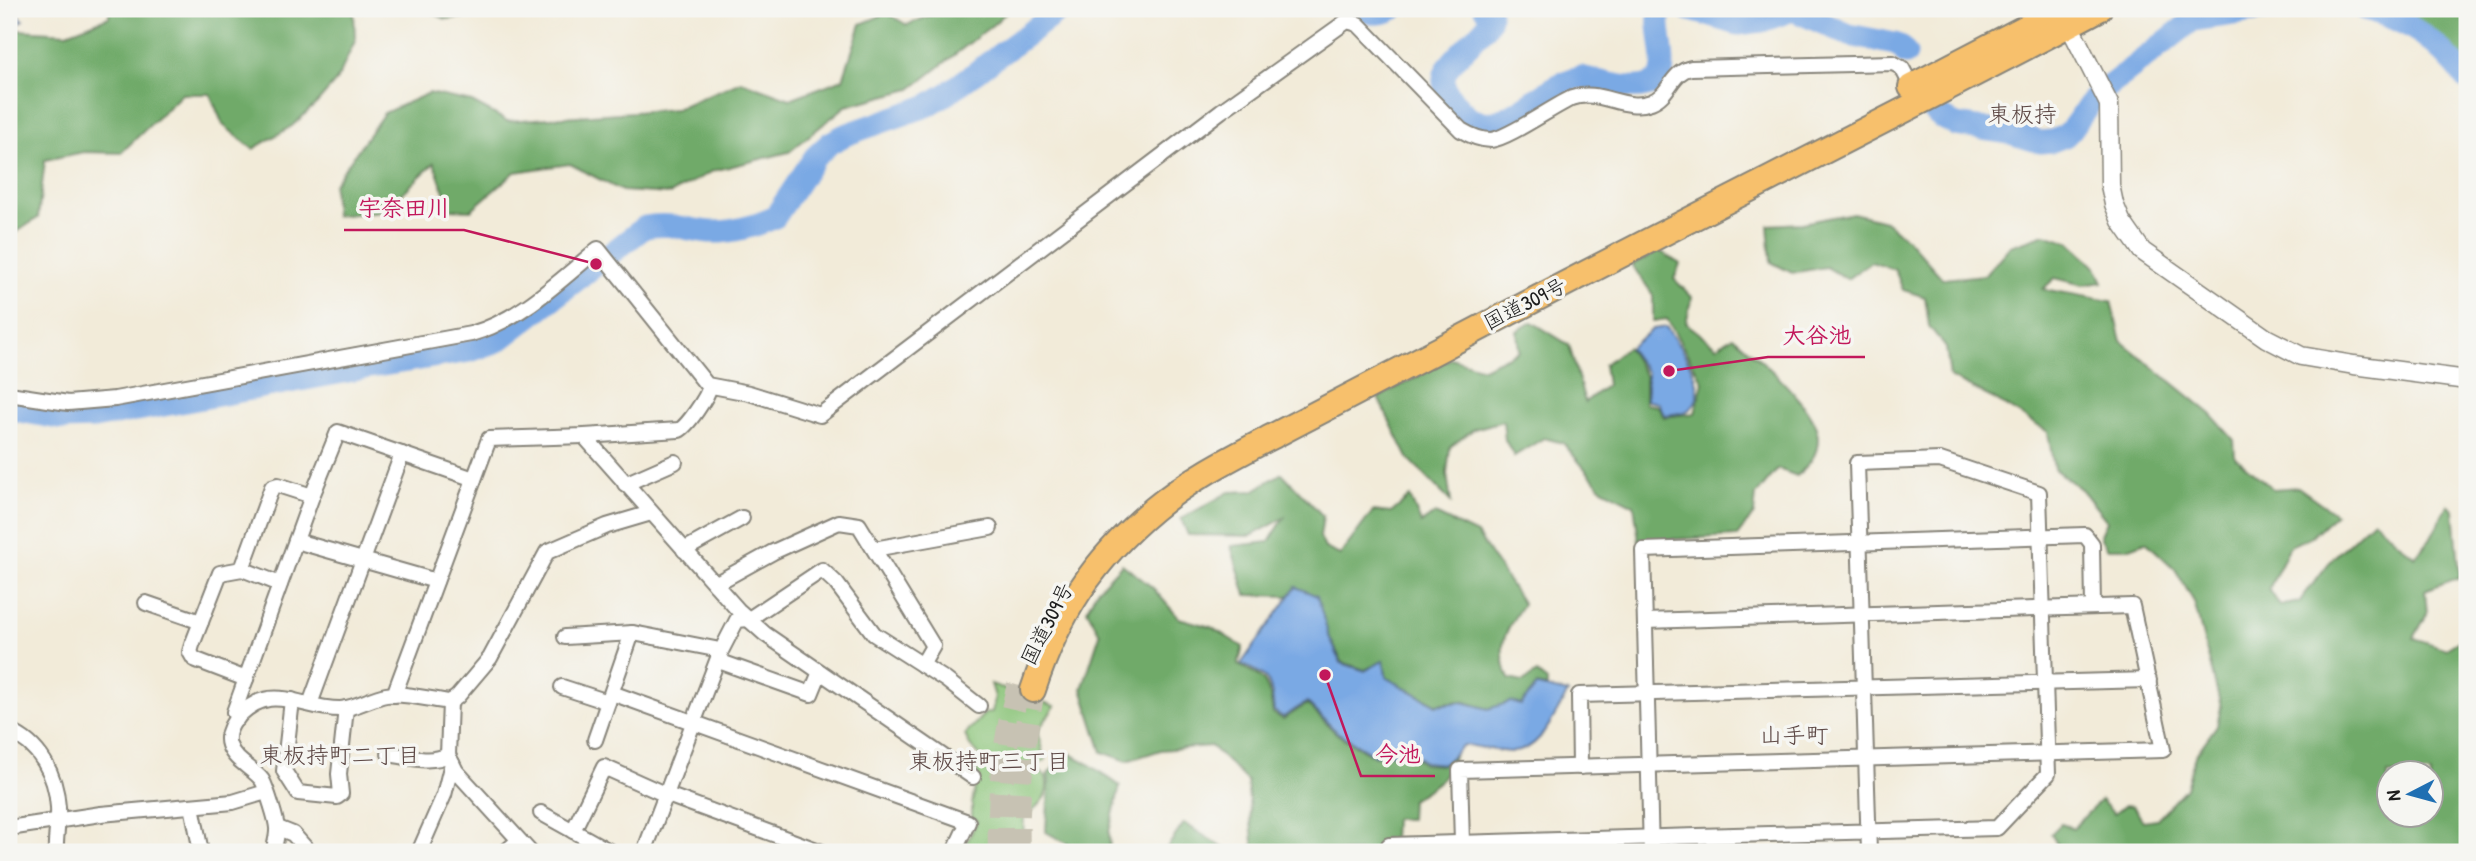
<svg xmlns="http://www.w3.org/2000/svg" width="2476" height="861" viewBox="0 0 2476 861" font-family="'Patrick Hand','Klee One',sans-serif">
	<rect width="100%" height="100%" fill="#f6f6f2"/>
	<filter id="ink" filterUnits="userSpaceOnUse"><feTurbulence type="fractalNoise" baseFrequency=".0143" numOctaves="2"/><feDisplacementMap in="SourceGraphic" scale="14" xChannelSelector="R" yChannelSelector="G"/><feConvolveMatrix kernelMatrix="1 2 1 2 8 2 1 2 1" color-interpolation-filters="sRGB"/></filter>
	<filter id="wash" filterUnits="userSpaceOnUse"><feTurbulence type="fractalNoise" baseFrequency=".00686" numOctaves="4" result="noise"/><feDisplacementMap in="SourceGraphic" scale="28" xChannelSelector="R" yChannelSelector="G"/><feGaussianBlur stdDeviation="1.57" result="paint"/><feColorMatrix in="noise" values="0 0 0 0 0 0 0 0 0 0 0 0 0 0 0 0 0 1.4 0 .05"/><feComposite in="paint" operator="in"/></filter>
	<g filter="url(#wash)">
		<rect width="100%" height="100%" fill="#f2ebd9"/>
		<!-- green -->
		<path fill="#8bc479" stroke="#54704a" stroke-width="2" d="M991,684l64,22 -18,26 8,28 -12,7 13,9c4,20 -3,24 -16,37h-6l-1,32 15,7h-76l15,-31 -5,-4v-13l8,-48 -10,-10 -5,-11 19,-21 8,-2 3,-15z"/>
		<!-- forest -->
		<g fill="#70aa69" stroke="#466342" stroke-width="2" fill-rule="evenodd">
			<path d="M109,9h245l1,32 -18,39 -20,23 -25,23 -39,23 -30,-24 -13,-31h-28l-61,59 -37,-1 -39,8 -7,58 -29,19v-199l10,-8 48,3 42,-16z"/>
			<path d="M423,9h71l-4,6 -44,4z"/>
			<path d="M946,9h64l-15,14 -84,66 -65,17 -57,46 -76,19 -43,23 -48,-3 -52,-27 -55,8 -44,38 -21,-1 -16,-46 -50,48 -49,5 -2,-31 51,-72 45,-20 43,9 35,19 168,-12 66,-28 49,18 53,-20 18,-55 26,-11 20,12z"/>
			<path d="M2354,9h113v87l-1,-9 -39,-47 -24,-19z"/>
			<path d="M1853,213l32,8 24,20 34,38 42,-4 25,-29 35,-12 25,8 27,27 6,13 -20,3 -28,-7 -12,11 68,12 10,40 90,73 23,26 1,17 38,32 25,-2 38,27 -24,22 -22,10 -21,43 11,17 19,-4 33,-43 41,-39 42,37 15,-18 18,-34 6,5 6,67 -35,13 2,24 -13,24 32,11 21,-13v216h-419l9,-8 -6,-10 10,-10 12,4 28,-28 13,14 11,-9 8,1 10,15 14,-2 29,-31 9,-32 22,-31 4,-18 -27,-105 -19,-33 -29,-27 -16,6h-23l-7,-11 7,-16 -25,-31 -28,-21 -6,-37 -56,-34 -42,-21 -4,-29 -17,-22 -4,-29 -22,-7 -8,-20 -24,-8 -24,17 -21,-12 -34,6 -21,-11 -3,-37 34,-2zM2388,774h42v42h-42z"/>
			<path d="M1660,251l20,13 -6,15 18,18 -6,26 31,24 16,-11c22,19 86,72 85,103 0,17 -10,26 -21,37l-19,-7 -22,26 -2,19 -17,22 -98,5 -5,-36 -32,-16 -39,-46 -19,-5 -30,18 -9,-16 -2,-19 -29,8 -24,18 -3,27 4,28 -43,-44 -30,-60 73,-40 32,10 36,-17 -2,-20 15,-9 37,23 16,57 22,-17 -3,-20 23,-18 18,28v29l13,2 6,11 31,-4 8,-31 -36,-63 -14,2v-26l-21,-30z"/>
			<path d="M1282,473l41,43 -3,21 5,11 15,7 33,-44 18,2 19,-16 11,26 14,-9 42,20 46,70c-19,28 -27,43 -14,75l14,3 14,-9 10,8v6l-10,-2 -16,20 -10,-3 -23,7 -26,-8 -26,3 -49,-26 -4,-17 -18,9 -23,-8 -14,-28 -11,-38 -21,-9 -7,9 -43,-1 -15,-49 38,-4 15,-24 -33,18 -63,-1 -7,-16 48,-27 24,-1z"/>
			<path d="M1122,564l30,23 27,31 32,9 32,20 -5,18c29,12 30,17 35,48l10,6 24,-15 30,30 37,22 36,-4 13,12 21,1 10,-9c-5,23 -25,32 -43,44l-1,19h-16l-1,20 -9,13h-130l-7,-71 -36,-35 -50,4 -34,11 -25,-9 -20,-63 18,-55 -13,-24 9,-19z"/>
			<path d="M1067,752l19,10 34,24 -11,46 1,20h-28l-36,-20c0,-19 5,-40 2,-58z"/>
			<path d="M1184,823l46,29h-66z"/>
		</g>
		<!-- water -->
		<g fill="#7aa9e4" stroke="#4b6280" stroke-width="2">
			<path d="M9,9h6l8,11 -14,12z"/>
			<path d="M1666,327c13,18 50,67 21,84 -6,3 -16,3 -22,4l-7,-12 -11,-2v-28l-18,-25 24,-19z"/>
			<path d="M1296,587l21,9 11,38 13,29 24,8 18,-10 4,17 49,27 26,-3 26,7 23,-7 10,3 16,-19 31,7c-13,20 -27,58 -55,59 -17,0 -34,-6 -50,-7l-19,19 -20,-2 -14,-11 -35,4 -38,-23 -30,-30 -24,15 -9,-6c-3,-29 -4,-36 -33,-47z"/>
		</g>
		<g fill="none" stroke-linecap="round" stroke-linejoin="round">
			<!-- river -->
			<g stroke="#7aa9e4" stroke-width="23">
				<path d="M1365,9c8,7 20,4 28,0"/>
				<path d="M1485,9l5,5c0,11 -6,15 -13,22 -32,34 -51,42 -9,80 9,7 19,8 30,5 27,-9 48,-34 75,-42l8,-2c20,4 71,23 81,-4 3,-11 -1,-27 -2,-38 -1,-9 -3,-19 2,-26"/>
				<path d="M1687,9l51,15 24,-3 31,-11 56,25 46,9 7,4 4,6"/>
				<path d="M2365,9c46,12 73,33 102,70"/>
				<path d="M1928,107l13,10 15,8 54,8 30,9 12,-1 13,-5 6,-6 23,-32 99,-78 74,-11"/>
				<path d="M9,409l55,10 30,-1 276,-51 100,-16 28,-10 147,-114c26,-5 41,3 65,5 20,1 47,-6 65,-15l40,-60 15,-14 15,-8 82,-29 21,-13 113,-84"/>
			</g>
		</g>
	</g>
	<g filter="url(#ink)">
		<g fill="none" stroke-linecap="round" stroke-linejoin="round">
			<!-- trunk-tunnel -->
			<g stroke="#c7c2b3" stroke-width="24" stroke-dasharray="24 12" stroke-linecap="butt">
				<path d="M1000,852c-2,-57 4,-112 19,-167"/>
				<path d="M1018,852c-2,-55 5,-108 15,-162"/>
			</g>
			<!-- minor casing -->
			<g stroke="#87847a" stroke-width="18">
				<g id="minor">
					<path d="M9,394l59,9 47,-4 356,-65c49,-14 88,-53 127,-85l109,136 42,8 71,22 401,-304 126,-90 11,3 103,106c10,6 19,10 30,10 16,-1 63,-34 81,-42 27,-10 53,14 79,4 19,-7 20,-30 40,-34l202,-5 9,5 13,25"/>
					<path d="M584,436l154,174 27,24 208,143"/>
					<path d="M625,484l50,-22"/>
					<path d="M296,541l140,40"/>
					<path d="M874,549l116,-21"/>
					<path d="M684,550l58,-32"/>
					<path d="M242,569l30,-82 6,-2 34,11"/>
					<path d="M715,584l58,-32 66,-30 20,3 74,121 -11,19"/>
					<path d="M146,603l55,19"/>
					<path d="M565,637l68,-4 82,16 9,14 87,31 9,-22"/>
					<path d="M246,679l-52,-20 -4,-7 2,-7 28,-72 22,-4 38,15"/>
					<path d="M562,687l46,15"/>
					<path d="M612,693l356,129 -14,30"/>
					<path d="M394,695l95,-256 95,-3 95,-6c8,-3 29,-34 31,-44"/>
					<path d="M292,700l-8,71 14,22 39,4 4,-3 -2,-20 7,-66"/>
					<path d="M450,702l-2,53 8,16 74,81"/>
					<path d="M310,704l92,-250"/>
					<path d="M237,719l-3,-7 78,-216 26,-64 136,47"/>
					<path d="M9,731c31,13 47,44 49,76 1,15 -3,30 -2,45"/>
					<path d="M595,740l37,-107"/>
					<path d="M389,754c19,3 41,10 59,1"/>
					<path d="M1580,767l-1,-72 570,-15"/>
					<path d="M192,806l9,46"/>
					<path d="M541,813l70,39"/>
					<path d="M9,828l92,-14 132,-12 33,-10"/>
					<path d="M278,828l15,6 16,18"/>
					<path d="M573,831l31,-64 58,26 160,59"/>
					<path d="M1462,843l-2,-73 703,-20 -31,-144 -487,15"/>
					<path d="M274,852c0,-7 3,-14 3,-21 1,-8 -11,-44 -15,-51 -9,-12 -28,-19 -33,-35 -3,-8 1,-18 6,-25 36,-41 63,-11 105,-11 16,-1 30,-11 46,-14 17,-3 46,5 64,7l7,-5 33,-39 57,-106 60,-26 44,-13"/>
					<path d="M419,852l25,-57 8,-32"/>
					<path d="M505,852l13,-11"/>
					<path d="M644,852l76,-199 17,-33 12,-1 73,-49 14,13 38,51 72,46 33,26"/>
					<path d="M1390,852l-1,-7c203,-6 405,-12 608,-17l51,-54 -9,-281 -99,-33 -83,3c4,130 8,260 12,389"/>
					<path d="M1651,852l-8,-302 442,-15 7,9 1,63"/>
				</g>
			</g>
			<!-- tertiary casing -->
			<g stroke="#87847a" stroke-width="21">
				<path id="tertiary" d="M2065,17l44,87 1,81 4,19 7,17 21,30 124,87 35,18 53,9 113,15"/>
			</g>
			<!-- trunk casing -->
			<g stroke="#87847a" stroke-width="28">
				<g id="trunk">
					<path d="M1911,87l150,-78"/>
					<path d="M1033,690c25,-76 60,-130 121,-181 37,-31 79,-52 121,-74 56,-29 111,-58 167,-87 218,-115 439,-224 657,-339"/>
				</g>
			</g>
			<!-- minor -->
			<use href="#minor" stroke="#fff" stroke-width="14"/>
			<!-- tertiary -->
			<use href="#tertiary" stroke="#fff" stroke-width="18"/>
			<!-- trunk -->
			<use href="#trunk" stroke="#f7c06c" stroke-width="24"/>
		</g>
	</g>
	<g text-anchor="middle" stroke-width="7" stroke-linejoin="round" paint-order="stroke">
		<!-- street labels -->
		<g font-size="21" fill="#1c1c1c" stroke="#f6f6f2">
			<text transform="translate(1525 304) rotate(-27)" y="7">国道309号</text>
			<text transform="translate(1047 624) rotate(-63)" y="7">国道309号</text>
		</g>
		<!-- neighbourhood labels -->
		<g font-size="23" fill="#5c4744" stroke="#f6f6f2">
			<text x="2022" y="122">東板持</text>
			<text x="1794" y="743">山手町</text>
			<text x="340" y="763">東板持町二丁目</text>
			<text x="989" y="769">東板持町三丁目</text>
		</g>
	</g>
	<!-- callouts -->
	<path fill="none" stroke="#c2185b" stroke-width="2.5" d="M596 264L464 230H344M1669 371L1768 357H1865M1325 675L1361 776H1435"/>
	<g fill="#c2185b" stroke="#f6f6f2" stroke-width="2.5">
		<circle cx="596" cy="264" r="7"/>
		<circle cx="1669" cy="371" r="7"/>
		<circle cx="1325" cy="675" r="7"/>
	</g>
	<g font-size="23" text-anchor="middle" font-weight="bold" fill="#c2185b" stroke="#f6f6f2" stroke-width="7" stroke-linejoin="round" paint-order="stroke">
		<text x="404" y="216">宇奈田川</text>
		<text x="1817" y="343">大谷池</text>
		<text x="1398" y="762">今池</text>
	</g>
	<!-- margin -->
	<rect width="2476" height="861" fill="none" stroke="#f6f6f2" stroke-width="35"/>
	<!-- north arrow -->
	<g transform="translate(2410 794) rotate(264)"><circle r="33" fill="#f6f6f2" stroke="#9f9f9c" stroke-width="2"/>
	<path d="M0-5L12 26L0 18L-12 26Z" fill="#1f6fb2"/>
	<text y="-10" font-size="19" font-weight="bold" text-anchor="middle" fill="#1c1c1c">N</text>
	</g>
</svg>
